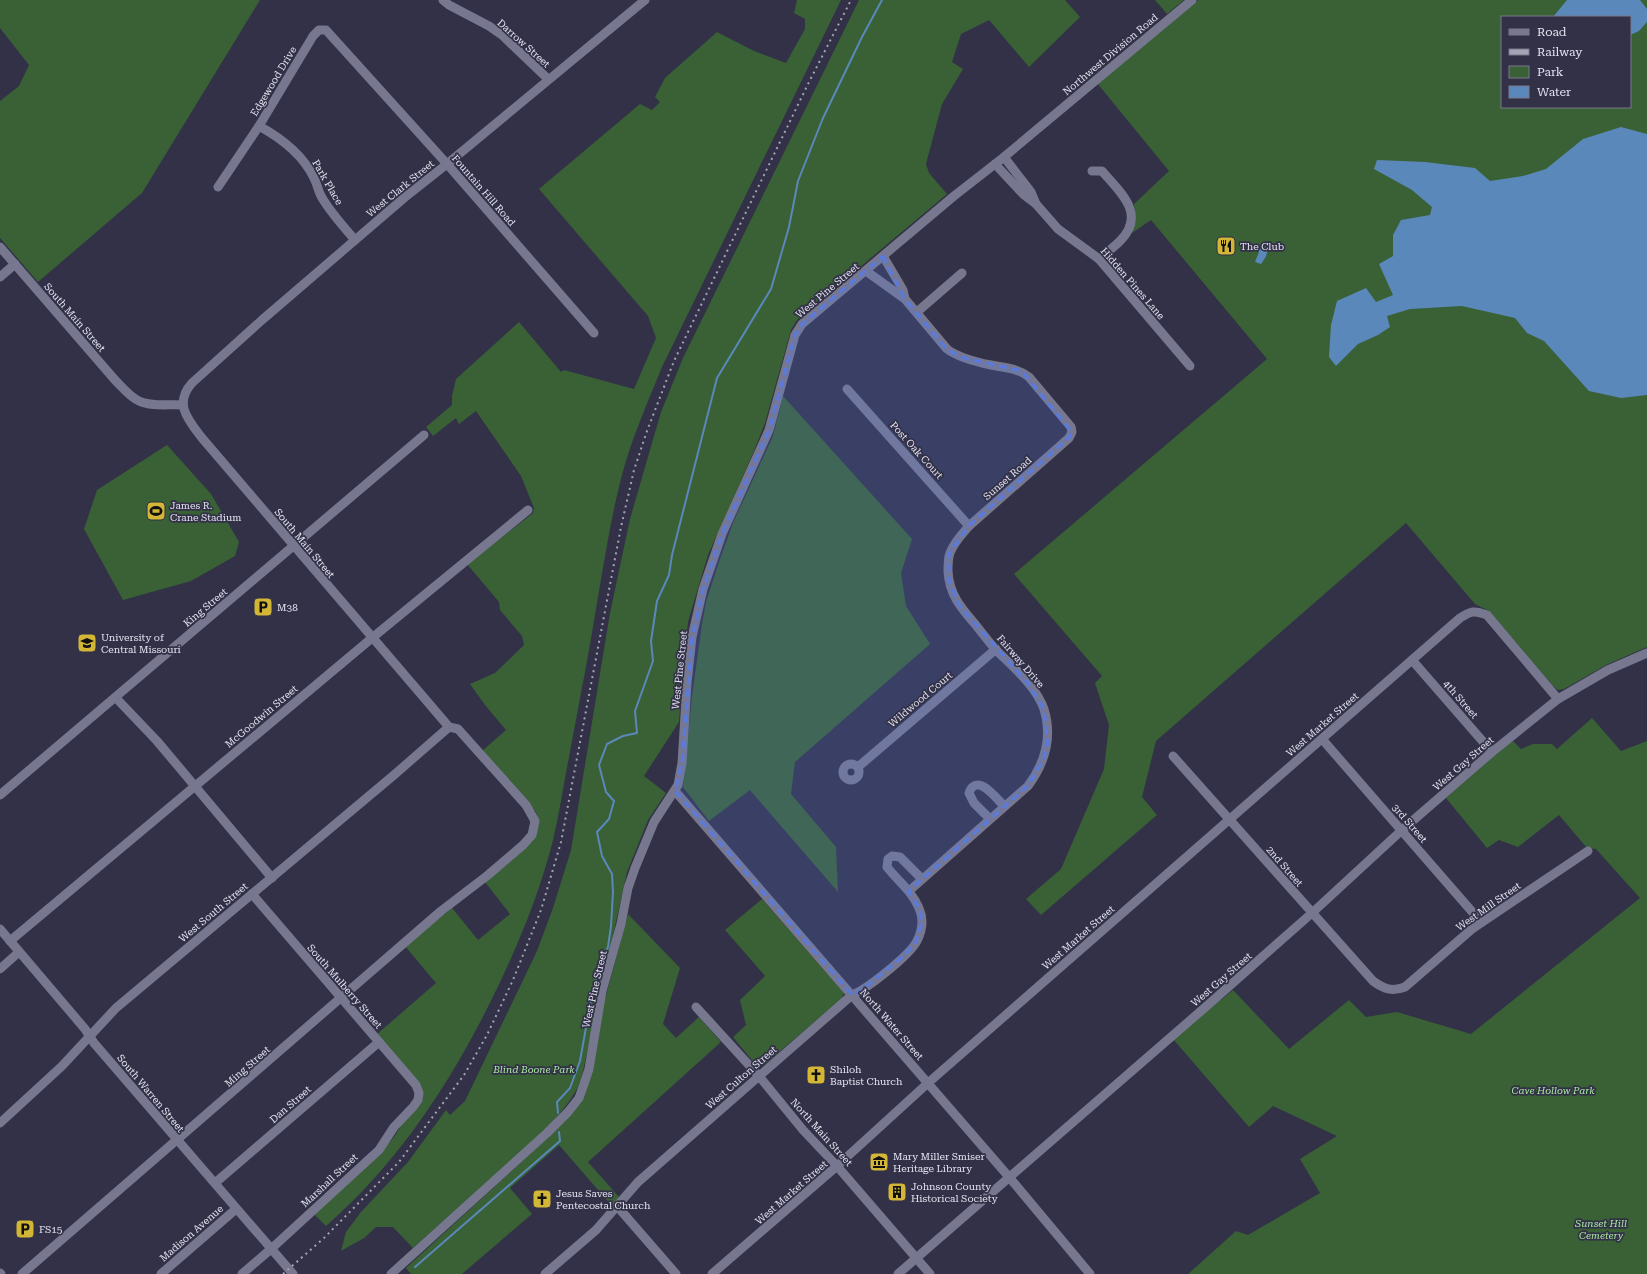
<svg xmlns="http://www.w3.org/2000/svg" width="1647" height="1274" viewBox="0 0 1647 1274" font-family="'Roboto Serif',serif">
	<rect width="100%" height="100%" fill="#323147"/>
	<!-- green -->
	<g fill="#396135" fill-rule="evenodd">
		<path d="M0,0h260l-118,193 -104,89 -38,-44v-137l19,-15 10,-21 -29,-37z"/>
		<path d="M797,0h44l-179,367c-13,32 -27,64 -37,97 -13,46 -20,93 -28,139 -8,50 -18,100 -27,149 -6,29 -10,59 -17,88 -12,48 -30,93 -51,138 -43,92 -99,181 -176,248l-13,-13 71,-64 10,-12 28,-45 -46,-57 60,-52 -31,-37 47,-38 26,32 32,-26 -25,-32 54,-59 -3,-11 -54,-61 24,-21 -21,-25 -15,-21 25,-11 29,-28 -2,-9 -22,-26 -1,-8 -32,-38 61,-47 5,-4 1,-5 -13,-32 -45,-65 -17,13 -3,-6 -23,18 -7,-9 26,-22v-9l4,-17 63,-57 42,50 3,-2 70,19 22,-51 -8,-22 -109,-127 101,-85 12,6 8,-8 -5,-5 10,-19 52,-46 37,19 32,12 19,-34v-10l-11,-6z"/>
		<path d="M859,0h206l15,17 -51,50 -40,-47 -28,14 -9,28 11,7 -21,35 -16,60 3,9 18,21 -150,126 -6,10 -26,93 -11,28 -46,104 -10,33 -10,34 -6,58 -3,42 -35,54 22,17 -18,27 -21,52 -46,208c-14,35 -54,65 -81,90 -29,26 -58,52 -87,78l-20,-21h-17l-12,11 -23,13 5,-19 15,-20 47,-50 38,-52 4,5 15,-14 72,-150 16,-43 18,-58 39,-237 20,-94 31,-107 22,-54z"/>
		<path d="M1155,0h29l-17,14z"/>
		<path d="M1198,0h449v647l-39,17 -44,25 -6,1 -4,-3 -65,-76 -14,-7 -69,-81 -250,218 -14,56 15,18 -116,100 -15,-16 35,-30 43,-100 5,-44 -14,-42 7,-7 -88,-102 253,-215 -116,-139 -19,13 3,-16 -1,-13 35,-33 -72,-88zM1502,17h128v90h-128z"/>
		<path d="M783,396l129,143 -11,34 5,33 24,38 -135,118 -4,32 45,53 2,45 -88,-102 -41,31 -26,-34 9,-91 10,-72 4,-22 13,-40 14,-39 40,-87z"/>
		<path d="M167,445l44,49 28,48 -4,14 -44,25 -68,19 -39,-71 13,-39z"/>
		<path d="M1592,718l29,33 26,-10v533h-459l48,-43 12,4 72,-42 -20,-34 37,-23 -64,-30 -24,21 -76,-88 60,-49 56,59 60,-49 17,17 31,-5 74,22 169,-136 -44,-49 -9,-1 -28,-33 -41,32 -19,-7 -12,8 -41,-50 66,-58 9,9 12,-5h19l5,5z"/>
		<path d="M762,899l82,94 -2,5 -78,67 -4,1 -5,-2 -22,-27 13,-12 -6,-25 25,-24 -40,-46z"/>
		<path d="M628,914l52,54 -17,56 13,14 23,-21 22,25 -133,120 31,35 -7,9 -53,-61 -49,43 22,26 -70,60h-51l-5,-6 146,-134 23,-24z"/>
	</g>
	<!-- water -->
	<g fill="#5b88ba">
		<path d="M1567,0h73l7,9v13l-8,9 -9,4v-18h-77z"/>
		<path d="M1621,127l26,7v261l-26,3 -32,-7 -45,-50 -17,-8 -12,-15 -53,-12 -52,3 -23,7 3,11 -12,8 -20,9 -22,22 -7,-9 2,-32 6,-24 29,-13 10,14 17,-7 -14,-31 14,-8v-21l8,-15 29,-5 2,-8 -20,-17 -38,-21 3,-9 48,2 50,6 15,13 33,-5 23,-7 37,-30z"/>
		<path d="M1260,245c12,4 6,12 1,19l-6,-2 4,-10 -2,-2z"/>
	</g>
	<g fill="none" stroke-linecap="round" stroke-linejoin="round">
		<!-- stream -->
		<g stroke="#5b88ba" stroke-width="2">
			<path d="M558,1113l-1,-11 13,-14 10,-27 12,-67 6,-24 10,-23 3,-21 2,-34 -1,-18 -10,-18 -5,-24 12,-13 5,-18 -8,-9 -7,-27 8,-21 16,-8 14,-3 -2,-22 18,-50 -2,-20 6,-40 12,-26 3,-20 45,-177 54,-89 18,-62 9,-46 25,-63 39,-81 20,-37"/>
			<path d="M415,1267l145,-126 -1,-9"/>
		</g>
		<!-- minor -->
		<g stroke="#777790" stroke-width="9">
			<path d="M443,0l6,5 40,21 13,9 46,44"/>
			<path d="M259,126c22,12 44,29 55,52 3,6 4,12 7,18 9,16 22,30 34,44"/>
			<path d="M1004,157l27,35 5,12"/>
			<path d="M995,164l29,31 12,9 22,25 41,30 91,107"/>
			<path d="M1092,171h10c18,21 45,43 18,70 -6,6 -14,12 -21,18"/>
			<path d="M218,187l41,-61 54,-90 6,-6h7l121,134 147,169"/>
			<path d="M0,247l115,133c7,7 15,17 24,21 12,6 31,3 44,4"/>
			<path d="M883,256l20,34 2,9"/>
			<path d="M866,271l39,28 42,50c12,9 29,13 44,16 14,3 27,3 38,12l42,50 1,5 -3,6 -100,88c-7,8 -15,16 -19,27 -2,5 -2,13 -2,18 1,23 13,37 27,53 7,9 14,18 21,26 17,17 40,36 48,59 9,29 1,54 -16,77l-119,105"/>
			<path d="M0,277l15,-13"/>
			<path d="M917,312l45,-39"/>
			<path d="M847,389l122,137"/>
			<path d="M1412,660l80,92"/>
			<path d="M116,698l41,43 115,137"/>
			<path d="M1322,739l159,183"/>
			<path d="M1173,756l200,225c11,8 19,11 32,6l67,-58 116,-78"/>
			<circle cx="851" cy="772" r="8"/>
			<path d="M858,767l138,-118"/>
			<path d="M675,791l334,386 81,97"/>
			<path d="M0,795l424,-360"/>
			<path d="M990,819l-16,-16 -5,-10c8,-21 27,5 35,13"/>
			<path d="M0,929l85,100 9,14 199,231"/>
			<path d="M10,941l362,-303 156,-128"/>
			<path d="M0,969l19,-17"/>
			<path d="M696,1007l63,69 44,54 34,36 93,108"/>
			<path d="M0,1123l62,-57 54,-58 278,-233 55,-48"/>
			<path d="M215,1183l164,-141"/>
			<path d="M617,1206l59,68"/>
			<path d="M0,1273l1,1"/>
			<path d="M22,1274l419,-363 47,-36 35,-30 9,-10 3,-14 -9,-16 -68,-76 -9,-2 -247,-289c-13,-17 -29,-34 -10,-55l70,-63 142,-122 43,-34 198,-164"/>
			<path d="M161,1274l75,-65"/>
			<path d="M242,1274l29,-25 108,-99 15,-23 19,-20 5,-7 1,-7 -3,-8 -164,-191"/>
			<path d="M391,1274l156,-141 21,-21 11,-14 5,-14 5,-15 13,-78 19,-67 7,-36 7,-20 19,-46 24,-37 4,-22 5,-80 5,-46 11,-48 19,-55 47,-104 26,-95 7,-11 152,-128 50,-39 188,-157"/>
			<path d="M545,1274l51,-44 42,-48 214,-187c15,-6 57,-39 65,-54 5,-10 7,-22 2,-33 -7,-17 -21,-27 -32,-41l1,-8 4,-3 8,1 22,22"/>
			<path d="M712,1274l125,-108 91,-83 532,-465c11,-7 14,-8 27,-3l71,84"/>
			<path d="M898,1274l311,-270 103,-91 90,-83 90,-78 66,-53 50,-29 39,-17"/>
		</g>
		<!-- rail -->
		<path stroke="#a4a4b5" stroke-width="2" stroke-dasharray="2 4" stroke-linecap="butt" d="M283,1274l41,-36 75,-76 65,-87 23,-40 26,-55 28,-70 20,-68 60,-315 13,-57 13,-39 27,-70 135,-279 42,-82"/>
	</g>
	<!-- marked area -->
	<path fill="#597be0" fill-opacity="0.2" stroke="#597be0" stroke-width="3" stroke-dasharray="8 5" stroke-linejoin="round" d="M883,256l22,43 42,50 14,8 61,14 50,61 -3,6 -100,88 -20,28v26l11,26 68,77 16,26 4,33 -4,17 -16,27 -119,105 11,18 2,13 -6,20 -11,13 -44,36 -9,4 -177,-204 7,-28 10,-126 11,-48 19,-55 47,-104 26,-95 7,-11z"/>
	<!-- icons -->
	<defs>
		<g id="restaurant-square" transform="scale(1)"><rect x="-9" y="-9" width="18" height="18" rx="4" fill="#d3b635" stroke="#323147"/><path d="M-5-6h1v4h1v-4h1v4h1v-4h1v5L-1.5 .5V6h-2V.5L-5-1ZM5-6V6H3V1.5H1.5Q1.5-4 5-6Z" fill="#111"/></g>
		<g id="stadium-square" transform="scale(1)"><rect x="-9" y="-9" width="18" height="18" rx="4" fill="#d3b635" stroke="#323147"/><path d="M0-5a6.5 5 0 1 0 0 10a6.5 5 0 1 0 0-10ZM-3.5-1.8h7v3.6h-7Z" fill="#111"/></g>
		<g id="parking-square" transform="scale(1)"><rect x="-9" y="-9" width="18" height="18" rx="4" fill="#d3b635" stroke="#323147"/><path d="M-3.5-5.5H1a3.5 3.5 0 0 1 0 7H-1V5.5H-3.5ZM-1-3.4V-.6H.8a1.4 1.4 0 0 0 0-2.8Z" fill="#111"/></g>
		<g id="university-square" transform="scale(1)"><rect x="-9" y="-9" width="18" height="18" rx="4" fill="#d3b635" stroke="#323147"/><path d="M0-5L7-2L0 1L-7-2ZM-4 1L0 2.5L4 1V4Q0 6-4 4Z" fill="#111"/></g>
		<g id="church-square" transform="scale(1)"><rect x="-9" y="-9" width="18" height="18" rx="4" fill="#d3b635" stroke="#323147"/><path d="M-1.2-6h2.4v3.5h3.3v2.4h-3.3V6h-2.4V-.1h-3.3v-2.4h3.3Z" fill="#111"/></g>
		<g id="museum-square" transform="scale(1)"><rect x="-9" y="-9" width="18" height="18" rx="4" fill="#d3b635" stroke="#323147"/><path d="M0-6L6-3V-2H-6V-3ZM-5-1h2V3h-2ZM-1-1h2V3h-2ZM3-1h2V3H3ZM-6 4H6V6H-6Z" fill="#111"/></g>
		<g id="building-square" transform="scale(1)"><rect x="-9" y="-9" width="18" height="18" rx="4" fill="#d3b635" stroke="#323147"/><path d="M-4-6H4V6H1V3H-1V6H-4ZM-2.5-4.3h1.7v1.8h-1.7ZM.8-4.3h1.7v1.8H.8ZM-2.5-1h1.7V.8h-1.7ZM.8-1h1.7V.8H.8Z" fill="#111"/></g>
	</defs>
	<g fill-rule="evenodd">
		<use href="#restaurant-square" x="1226" y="246"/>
		<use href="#stadium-square" x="156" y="511"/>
		<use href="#parking-square" x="263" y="607"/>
		<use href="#university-square" x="87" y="643"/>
		<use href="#church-square" x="816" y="1075"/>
		<use href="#museum-square" x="879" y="1162"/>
		<use href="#building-square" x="897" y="1192"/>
		<use href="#church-square" x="542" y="1199"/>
		<use href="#parking-square" x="25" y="1229"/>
	</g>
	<g text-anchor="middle" stroke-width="3.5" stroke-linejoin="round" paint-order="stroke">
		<!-- street labels -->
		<g font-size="10" fill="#e4e4f2" stroke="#323147">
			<text transform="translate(524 43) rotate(42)" y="4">Darrow Street</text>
			<text transform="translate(1110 54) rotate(-40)" y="4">Northwest Division Road</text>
			<text transform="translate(273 81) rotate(-59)" y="4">Edgewood Drive</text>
			<text transform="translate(328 182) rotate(60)" y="4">Park Place</text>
			<text transform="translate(400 188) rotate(-39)" y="4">West Clark Street</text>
			<text transform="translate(484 190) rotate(49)" y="4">Fountain Hill Road</text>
			<text transform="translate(1133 283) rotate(49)" y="4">Hidden Pines Lane</text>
			<text transform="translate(827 290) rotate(-40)" y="4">West Pine Street</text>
			<text transform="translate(75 317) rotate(49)" y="4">South Main Street</text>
			<text transform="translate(917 450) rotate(48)" y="4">Post Oak Court</text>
			<text transform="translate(1007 478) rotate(-41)" y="4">Sunset Road</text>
			<text transform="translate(305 543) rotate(50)" y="4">South Main Street</text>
			<text transform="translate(205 607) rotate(-40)" y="4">King Street</text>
			<text transform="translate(1021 661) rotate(49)" y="4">Fairway Drive</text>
			<text transform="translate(679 670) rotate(-84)" y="4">West Pine Street</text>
			<text transform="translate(920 699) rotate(-40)" y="4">Wildwood Court</text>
			<text transform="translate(1461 699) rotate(49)" y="4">4th Street</text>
			<text transform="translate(261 716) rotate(-40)" y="4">McGoodwin Street</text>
			<text transform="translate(1322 724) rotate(-41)" y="4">West Market Street</text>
			<text transform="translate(1463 763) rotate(-41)" y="4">West Gay Street</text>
			<text transform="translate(1410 823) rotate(49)" y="4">3rd Street</text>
			<text transform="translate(1285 866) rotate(49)" y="4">2nd Street</text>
			<text transform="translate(1488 906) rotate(-35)" y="4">West Mill Street</text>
			<text transform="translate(213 912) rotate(-40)" y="4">West South Street</text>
			<text transform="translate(1078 937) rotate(-41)" y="4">West Market Street</text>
			<text transform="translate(1221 979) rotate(-41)" y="4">West Gay Street</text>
			<text transform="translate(345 986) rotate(49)" y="4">South Mulberry Street</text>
			<text transform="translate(594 989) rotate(-77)" y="4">West Pine Street</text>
			<text transform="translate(892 1024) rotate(49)" y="4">North Water Street</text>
			<text transform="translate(247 1066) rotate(-41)" y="4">Ming Street</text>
			<text transform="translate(741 1077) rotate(-41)" y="4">West Culton Street</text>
			<text transform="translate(151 1093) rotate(50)" y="4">South Warren Street</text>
			<text transform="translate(290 1104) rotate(-41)" y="4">Dan Street</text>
			<text transform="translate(822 1132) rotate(48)" y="4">North Main Street</text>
			<text transform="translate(329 1180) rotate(-43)" y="4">Marshall Street</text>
			<text transform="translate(791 1192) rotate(-41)" y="4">West Market Street</text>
			<text transform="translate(191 1233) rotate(-41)" y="4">Madison Avenue</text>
		</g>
		<!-- poi labels -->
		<g font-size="10" fill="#e4e4f2" stroke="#323147" text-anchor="start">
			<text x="1240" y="250">The Club</text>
			<text x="170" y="509">James R.<tspan x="170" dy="12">Crane Stadium</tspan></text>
			<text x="277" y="611">M38</text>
			<text x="101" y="641">University of<tspan x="101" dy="12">Central Missouri</tspan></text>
			<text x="830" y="1073">Shiloh<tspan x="830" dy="12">Baptist Church</tspan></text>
			<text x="893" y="1160">Mary Miller Smiser<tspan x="893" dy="12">Heritage Library</tspan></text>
			<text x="911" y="1190">Johnson County<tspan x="911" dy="12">Historical Society</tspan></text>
			<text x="556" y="1197">Jesus Saves<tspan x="556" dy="12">Pentecostal Church</tspan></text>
			<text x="39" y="1233">FS15</text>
		</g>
		<!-- park labels -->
		<g font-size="10" font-style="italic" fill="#a9eba1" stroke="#323147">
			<text x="534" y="1073">Blind Boone Park</text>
			<text x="1553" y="1094">Cave Hollow Park</text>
			<text x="1601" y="1227">Sunset Hill<tspan x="1601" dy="12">Cemetery</tspan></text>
		</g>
	</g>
	<!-- legend -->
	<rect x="1501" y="16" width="130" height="92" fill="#323147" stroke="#79798b"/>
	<rect x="1509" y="29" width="20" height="6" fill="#777790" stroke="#79798b"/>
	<text x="1537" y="36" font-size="12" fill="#e4e4f2">Road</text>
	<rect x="1509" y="49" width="20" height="6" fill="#a4a4b5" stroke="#79798b"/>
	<text x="1537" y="56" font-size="12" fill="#e4e4f2">Railway</text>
	<rect x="1509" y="66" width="20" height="12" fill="#396135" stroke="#79798b"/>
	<text x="1537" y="76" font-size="12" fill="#e4e4f2">Park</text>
	<rect x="1509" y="86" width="20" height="12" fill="#5b88ba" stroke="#79798b"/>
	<text x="1537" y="96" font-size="12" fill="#e4e4f2">Water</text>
</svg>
